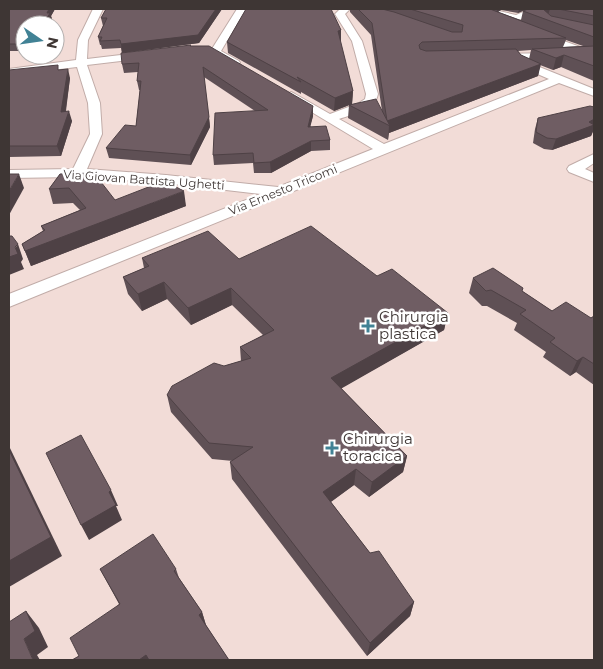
<svg xmlns="http://www.w3.org/2000/svg" width="603" height="669" viewBox="0 0 603 669" font-family="Montserrat,sans-serif">
	<rect width="100%" height="100%" fill="#f2dcd7"/>
	<g fill="none" stroke-linecap="round" stroke-linejoin="round">
		<!-- minor casing -->
		<g stroke="#c1aca8" stroke-width="2">
			<g id="minor">
				<path d="M93,9h10l-15,31 -1,19 59,-7 5,3 -5,3 -59,7 13,38 2,31 -15,35 79,6 112,12 95,-38 -88,-53 6,-4 4,2 35,20 29,-11 6,-4 1,-5 -14,-53 -17,-27 5,-5h10l-5,5 17,27 16,53c-3,16 -25,20 -39,25l45,25 165,-65 -30,-13 -4,-6 -21,-1 -1,-2 5,-3 61,-1 1,2 -5,3 -30,1 2,3 67,27v7l-35,-13 -550,224v-13l252,-100 -95,-11 -88,-6 -69,1v-8l64,-1 17,-35 -2,-31 -11,-36 -68,8v-6l67,-9 2,-20z"/>
				<path d="M237,9h9l-25,42 18,10 1,2 -5,3 -25,-14z"/>
				<path d="M475,9h15l26,6 14,-6h12l-25,12z"/>
				<path d="M542,33l52,19v6l-55,-20 -2,-2z"/>
				<path d="M594,154v9l-9,6 9,4v9l-25,-10 -2,-3 2,-3z"/>
			</g>
		</g>
		<!-- minor -->
		<use href="#minor" fill="#fff" fill-rule="evenodd"/>
	</g>
	<!-- wall -->
	<g fill="#5f5055" fill-rule="evenodd">
		<path d="M9,9h46l-4,7 1,3 -4,6h-23v26h-16z"/>
		<path d="M106,9h116l-23,34 -77,10 -1,-5 -19,1 -1,-4h-1l-2,-8 5,-11 -2,-8z"/>
		<path d="M350,9h177l-9,4 -17,-3 -3,2 23,8 2,-9 5,-2h66v72l-33,-14 -8,3 -13,-5 -2,11 -149,57 -1,7 -40,-22 1,-13 -15,6 -33,-19v2l-73,-41 -1,-11 114,-12 -1,11 13,50 -1,13 30,7 -11,-76 -21,-23zM566,40l17,6 -20,1zM531,50l-2,9 -8,-4 -3,-4z"/>
		<path d="M191,45v1l122,70 -3,10 20,14v10l-19,1 -40,22h-17l-1,-10 -39,2 -1,-10 42,-44 -51,-34 6,50 -19,38 -82,-7 -3,-10 30,-22 4,-36h-1l-2,-9 1,-9 -14,1 -2,-9z"/>
		<path d="M9,70h50l11,8 -4,33 6,10 -11,35 -52,1z"/>
		<path d="M538,118l56,11 -3,7 -39,14 -8,-1 -11,-6 2,-14z"/>
		<path d="M60,174l55,26 71,6 -155,60 -9,-22 21,-13 -2,-5 39,-16 -7,-7 -20,1 -4,-15z"/>
		<path d="M142,258l97,1 138,17 71,37 -4,17 -103,58 66,68 -4,16 -34,25 -15,-12 -23,17 39,51 44,49 -4,14 -43,40 -135,-177 -2,-17 3,-1 -21,-2 -41,-47 -4,-17 57,-29 17,-5 -1,-14 23,-12 -31,-30 -41,20 -24,-26 -25,12 -14,-17 -5,-17 21,-9z"/>
		<path d="M473,278l49,13 30,20 39,7 3,-2v69l-18,-13 -6,4 -27,-19 3,-5 -32,-22 3,-7 -30,-17h-5l-13,-13z"/>
		<path d="M100,569h76l3,9 23,34 4,13 23,35h-157l7,-4 40,-52z"/>
	</g>
	<!-- shaded-wall -->
	<g fill="#4e4145">
		<path d="M49,9h6l-4,7 1,3 -4,6h-5l4,-12z"/>
		<path d="M216,9h6l-23,34 -77,10 -1,-9z"/>
		<path d="M497,9h5l-1,1 -5,3z"/>
		<path d="M519,9h8l-9,4z"/>
		<path d="M543,9h7l-2,6z"/>
		<path d="M341,30v11l-4,1 1,-11z"/>
		<path d="M564,55l-3,12 -8,3 3,-12z"/>
		<path d="M541,64l-3,12 -149,57 -1,7 1,-14 -2,-5z"/>
		<path d="M68,69l2,9 -6,44 -3,-10z"/>
		<path d="M353,91l-1,13 -18,7 1,-13z"/>
		<path d="M313,106v10l-5,20v-9z"/>
		<path d="M69,111l3,10 -11,35 -4,-10z"/>
		<path d="M209,117l1,10 -19,38 -1,-10z"/>
		<path d="M594,119v10l-3,7 -39,14 4,-11z"/>
		<path d="M311,141v10l-40,22 -1,-11z"/>
		<path d="M19,174l5,14 -15,27v-24z"/>
		<path d="M184,191l2,15 -155,60 -6,-15z"/>
		<path d="M18,244l5,15 -2,3 3,7 -15,6v-18z"/>
		<path d="M164,282l3,17 -25,12 -4,-17z"/>
		<path d="M231,288l1,17 -41,20 -3,-17z"/>
		<path d="M448,313l-4,17 -114,65 1,-17z"/>
		<path d="M583,357l-7,15 -6,4 7,-15z"/>
		<path d="M9,446l53,110 -53,31z"/>
		<path d="M407,456l-4,16 -34,25 3,-15z"/>
		<path d="M356,469l-2,16 -32,23 1,-16z"/>
		<path d="M111,490l7,16h-2l6,14 -33,20 -8,-15 28,-33z"/>
		<path d="M414,602l-4,14 -43,40 3,-13z"/>
		<path d="M26,611l13,17 9,19 -11,8 3,5h-7l-9,-21z"/>
		<path d="M202,612l5,17 -8,-14z"/>
		<path d="M146,655l3,5h-10z"/>
	</g>
	<!-- building -->
	<g fill="#6f5d63" stroke="#4e4145">
		<path d="M9,9h40l-2,4h3l-7,12h-18v19h-16z"/>
		<path d="M106,9h110l-18,26 -77,9 -1,-4 -20,1 2,-4h-4l9,-19h-6z"/>
		<path d="M246,9h85l10,21 -3,1 15,60 -18,7 -38,-21 4,5 -74,-40z"/>
		<path d="M358,9h24l12,3 58,20h10l1,-7 -53,-16h80l76,29 -144,4 -3,3 1,4 6,2 90,-2 5,6 20,9 -154,57 -15,-98z"/>
		<path d="M528,9h15l8,7 43,9v12l-71,-26z"/>
		<path d="M557,9h37v7l-36,-7z"/>
		<path d="M191,45l-1,1h19l104,60 -5,21 18,-1 4,14 -19,1 -41,21 -16,1 -1,-10 -40,2 2,-42 53,-3 -65,-43 6,50 -19,38 -84,-7 19,-23 11,1 5,-45h-4l2,-18 -17,1 -1,-11z"/>
		<path d="M594,46v20l-30,-11 -8,3 -24,-9z"/>
		<path d="M58,65v5l10,-1 -7,43 8,-1 -12,35h-48v-76z"/>
		<path d="M376,99l14,27 -41,-21z"/>
		<path d="M590,106l4,1v12l-5,3 5,3 -38,14 -9,-1 -11,-6 2,-14z"/>
		<path d="M94,173l21,27 49,-19 20,10 -159,60 -3,-7 23,-14 -4,-4 45,-18 -17,-20 -20,1 11,-15z"/>
		<path d="M9,174h10l-10,17z"/>
		<path d="M311,226l66,50 15,-7 56,44 -117,65 76,78 -35,26 -16,-13 -33,23 47,61 9,-2 35,51 -44,41 -140,-181 23,-15 -44,-4 -42,-48 5,-9 42,-23 10,3 27,-8 -11,-11 34,-17 -43,-42 -43,20 -24,-26 -26,12 -15,-17 26,-11 -7,-8 66,-27 31,28z"/>
		<path d="M9,236h3l6,8 -3,3 3,7 -9,3z"/>
		<path d="M493,268l30,20 -1,3 30,20 14,-9 25,16 3,-2v48l-11,-7 -6,4 -27,-19 5,-4 -35,-24 6,-4 -35,-20 -5,1 -13,-13z"/>
		<path d="M81,435l30,55 -2,2 7,13 -35,20 -35,-72z"/>
		<path d="M9,450l42,87 -42,24z"/>
		<path d="M153,534l23,35 -2,2 28,41 -3,3 30,45h-80l-3,-5 -7,5h-67l7,-4 -9,-18 50,-34 -20,-35z"/>
		<path d="M26,611l9,20 -11,8 9,21h-24v-38z"/>
	</g>
	<!-- markers -->
	<g fill="#418295" stroke="#fff" stroke-width="2">
		<path d="M365.5 318.5h5v5h5v5h-5v5h-5v-5h-5v-5h5z"/>
		<path d="M329.5 440.5h5v5h5v5h-5v5h-5v-5h-5v-5h5z"/>
	</g>
	<g text-anchor="middle" stroke-width="5" stroke-linejoin="round" paint-order="stroke">
		<!-- far-street labels -->
		<g font-size="12" fill="#3e3634" stroke="#fff">
			<text transform="translate(144 180) rotate(4)" y="4">Via Giovan Battista Ughetti</text>
			<text transform="translate(283 190) rotate(-22)" y="4">Via Ernesto Tricomi</text>
		</g>
		<!-- poi labels -->
		<g font-size="15" fill="#3e3634" stroke="#fff" text-anchor="start">
			<text x="379" y="322">Chirurgia<tspan x="379" dy="17">plastica</tspan></text>
			<text x="343" y="444">Chirurgia<tspan x="343" dy="17">toracica</tspan></text>
		</g>
	</g>
	<!-- border -->
	<rect width="603" height="669" fill="none" stroke="#3e3634" stroke-width="20"/>
	<!-- north arrow -->
	<g transform="translate(40 40) rotate(103)"><circle r="24" fill="#ffffff" stroke="#b2afae"/>
	<path d="M0-4L9 19L0 12L-9 19Z" fill="#418295"/>
	<text y="-8" font-size="14" font-weight="bold" text-anchor="middle" fill="#3e3634">N</text>
	</g>
</svg>
